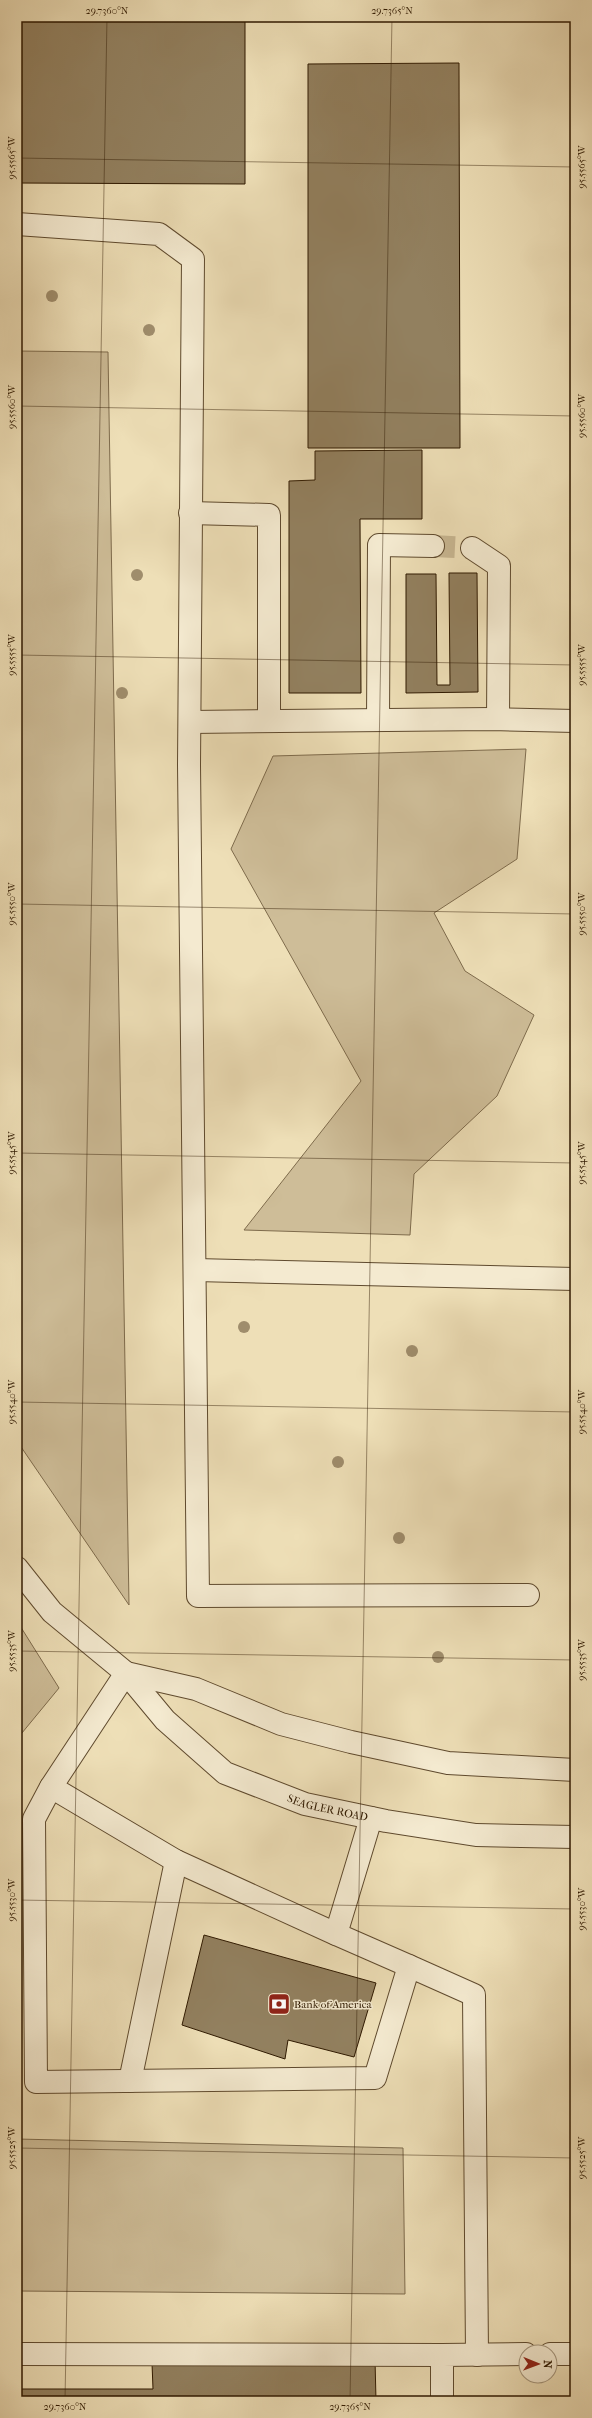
<svg xmlns="http://www.w3.org/2000/svg" width="592" height="2418" viewBox="0 0 592 2418" font-family="'IM FELL French Canon',serif">
	<rect width="100%" height="100%" fill="#eedfb7"/>
	<filter id="stains"><feTurbulence type="fractalNoise" baseFrequency=".005" numOctaves="4"/><feColorMatrix values="0 0 0 0 .2 0 0 0 0 .09 0 0 0 0 .02 0 0 0 .5 -.17"/></filter>
	<radialGradient id="worn" r=".72"><stop offset=".6" stop-color="#630" stop-opacity="0"/><stop offset="1" stop-color="#630" stop-opacity=".3"/></radialGradient>
	<!-- green -->
	<g fill="#cebd98" stroke="#7e6b4c">
		<path d="M17,351l91,1 21,1253 -112,-164z"/>
		<path d="M526,749l-9,110 -83,54 31,58 69,44 -37,81 -83,78 -4,61 -166,-5 117,-149 -130,-232 42,-93z"/>
		<path d="M17,1621l42,67 -42,51z"/>
		<path d="M17,2139l386,9 2,146 -388,-3z"/>
	</g>
	<!-- building -->
	<g fill="#92805f" stroke="#2f1900">
		<path d="M17,17h228v167l-228,-1z"/>
		<path d="M459,63l1,385h-152v-384z"/>
		<path d="M422,450v69h-62l1,174h-72v-212l26,-1v-29z"/>
		<path d="M449,573h28l1,119 -72,1v-119h30l1,111h13z"/>
		<path d="M204,1935l172,48 -22,74 -66,-17 -3,19 -103,-34z"/>
		<path d="M375,2359l1,42h-359v-12h136l-1,-26z"/>
	</g>
	<g fill="none" stroke-linecap="round" stroke-linejoin="round">
		<!-- minor-tunnel -->
		<path stroke="#c8b792" stroke-width="22" stroke-dasharray="22 11" stroke-linecap="butt" d="M433,546l39,2"/>
		<!-- minor casing -->
		<g stroke="#5f4a2e" stroke-width="24">
			<g id="minor">
				<path d="M17,224l142,10 34,25 -4,506 9,831 330,-1"/>
				<path d="M190,513l79,2v206"/>
				<path d="M472,548l27,18 -1,153"/>
				<path d="M378,720l1,-175 54,1"/>
				<path d="M190,722l302,-3 83,2"/>
				<path d="M196,1270l379,9"/>
				<path id="s1" d="M17,1568l35,44 74,61 39,47 60,53 80,31 81,17 90,14 99,2"/>
				<path d="M126,1673l-75,114 -17,32 2,263 339,-4 34,-112 65,29 3,360"/>
				<path d="M126,1673l70,16 85,35 70,18 97,21 127,7"/>
				<path d="M51,1787l125,74 160,73"/>
				<path d="M371,1818l-35,116 73,32"/>
				<path d="M130,2081l46,-220"/>
				<path d="M17,2354l425,1"/>
				<path d="M550,2354h25"/>
				<path d="M442,2401v-46l84,-1"/>
			</g>
		</g>
		<!-- minor -->
		<use href="#minor" stroke="#f4ead0" stroke-width="22"/>
	</g>
	<!-- trees -->
	<g fill="#9f8d6c">
		<circle cx="52" cy="296" r="6"/>
		<circle cx="149" cy="330" r="6"/>
		<circle cx="137" cy="575" r="6"/>
		<circle cx="122" cy="693" r="6"/>
		<circle cx="244" cy="1327" r="6"/>
		<circle cx="412" cy="1351" r="6"/>
		<circle cx="338" cy="1462" r="6"/>
		<circle cx="399" cy="1538" r="6"/>
		<circle cx="438" cy="1657" r="6"/>
	</g>
	<!-- ticks -->
	<path fill="none" stroke="#2f1900" stroke-width="1" stroke-opacity="0.45" d="M17,158l558,9M17,406l558,10M17,655l558,10M17,904l558,10M17,1153l558,10M17,1402l558,10M17,1651l558,9M17,1900l558,9M17,2148l558,10M17,2397l215,4M65,2401l42,-2384M350,2401l42,-2384"/>
	<!-- icons -->
	<defs>
		<g id="bank-square" transform="scale(1.15)"><rect x="-9" y="-9" width="18" height="18" rx="4" fill="#8f2418" stroke="#f4ead0"/><path d="M-6-4H6V4H-6ZM0-2.3a2.3 2.3 0 1 0 0 4.6a2.3 2.3 0 1 0 0-4.6Z" fill="#fff"/></g>
	</defs>
	<g fill-rule="evenodd">
		<use href="#bank-square" x="279" y="2004"/>
	</g>
	<g text-anchor="middle" stroke-width="3" stroke-linejoin="round" paint-order="stroke">
		<!-- street labels -->
		<g font-size="11" fill="#2f1900" stroke="#f4ead0">
			<text dy="4" stroke="none"><textPath href="#s1" startOffset="402">SEAGLER ROAD</textPath></text>
		</g>
		<!-- poi labels -->
		<g font-size="11" fill="#2f1900" stroke="#f4ead0" text-anchor="start">
			<text x="294" y="2008">Bank of America</text>
		</g>
	</g>
	<!-- margin -->
	<rect width="592" height="2418" fill="none" stroke="#eedfb7" stroke-width="44"/>
	<!-- north arrow -->
	<g transform="translate(538 2364) rotate(91)"><circle r="19" fill="#f4ead0" stroke="#a5967d"/>
	<path d="M0-3L7 15L0 10L-7 15Z" fill="#8f2418"/>
	<text y="-6" font-size="11" font-weight="bold" text-anchor="middle" fill="#2f1900">N</text>
	</g>
	<rect x="22" y="22" width="548" height="2374" fill="none" stroke="#2f1900" stroke-width="1.5"/>
	<g font-size="10" text-anchor="middle" fill="#2f1900">
		<text x="107" y="14">29.7360°N</text>
		<text x="392" y="14">29.7365°N</text>
		<text transform="translate(11 158) rotate(-90)" y="4">95.5565°W</text>
		<text transform="translate(581 167) rotate(-90)" y="4">95.5565°W</text>
		<text transform="translate(11 407) rotate(-90)" y="4">95.5560°W</text>
		<text transform="translate(581 416) rotate(-90)" y="4">95.5560°W</text>
		<text transform="translate(11 655) rotate(-90)" y="4">95.5555°W</text>
		<text transform="translate(581 665) rotate(-90)" y="4">95.5555°W</text>
		<text transform="translate(11 904) rotate(-90)" y="4">95.5550°W</text>
		<text transform="translate(581 914) rotate(-90)" y="4">95.5550°W</text>
		<text transform="translate(11 1153) rotate(-90)" y="4">95.5545°W</text>
		<text transform="translate(581 1163) rotate(-90)" y="4">95.5545°W</text>
		<text transform="translate(11 1402) rotate(-90)" y="4">95.5540°W</text>
		<text transform="translate(581 1412) rotate(-90)" y="4">95.5540°W</text>
		<text transform="translate(11 1651) rotate(-90)" y="4">95.5535°W</text>
		<text transform="translate(581 1660) rotate(-90)" y="4">95.5535°W</text>
		<text transform="translate(11 1900) rotate(-90)" y="4">95.5530°W</text>
		<text transform="translate(581 1909) rotate(-90)" y="4">95.5530°W</text>
		<text transform="translate(11 2148) rotate(-90)" y="4">95.5525°W</text>
		<text transform="translate(581 2158) rotate(-90)" y="4">95.5525°W</text>
		<text x="65" y="2410">29.7360°N</text>
		<text x="350" y="2410">29.7365°N</text>
	</g>
	<rect width="100%" height="100%" filter="url(#stains)"/>
	<rect width="100%" height="100%" fill="url(#worn)"/>
</svg>
